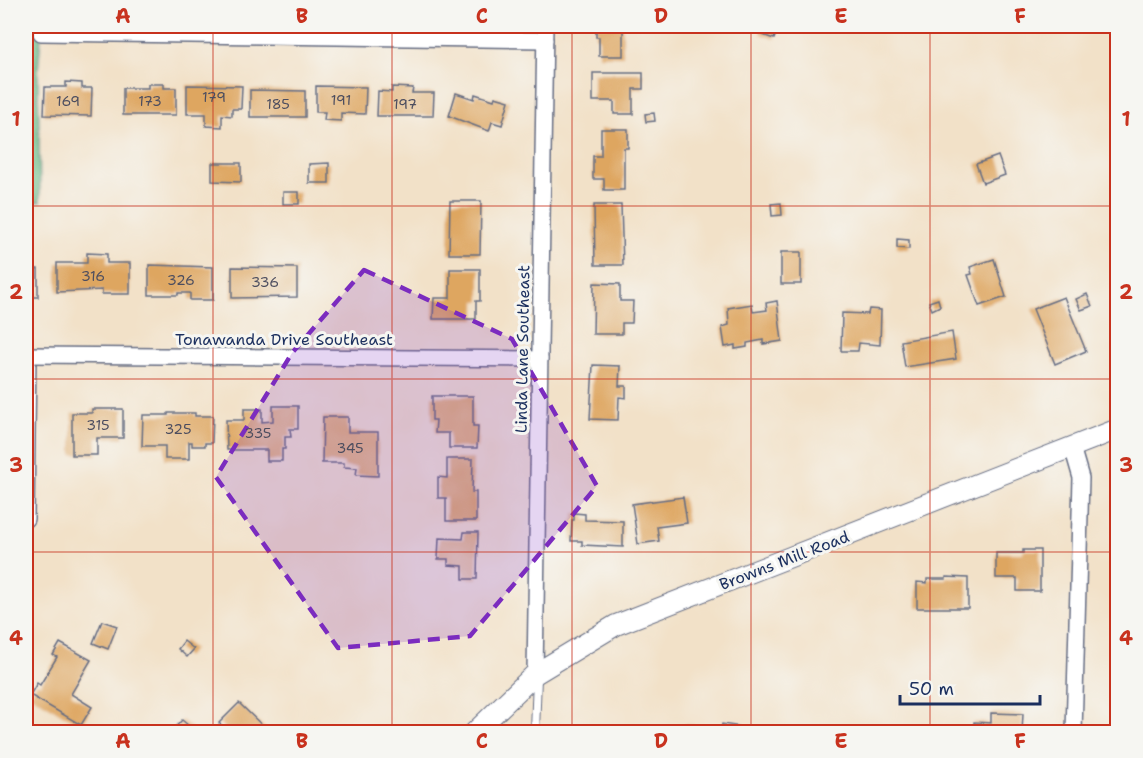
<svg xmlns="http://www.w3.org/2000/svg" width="1143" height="758" viewBox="0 0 1143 758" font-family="'Shantell Sans',sans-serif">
	<rect width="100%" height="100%" fill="#f6f6f2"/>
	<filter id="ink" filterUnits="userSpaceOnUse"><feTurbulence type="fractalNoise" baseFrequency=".0167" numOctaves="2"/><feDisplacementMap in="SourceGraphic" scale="12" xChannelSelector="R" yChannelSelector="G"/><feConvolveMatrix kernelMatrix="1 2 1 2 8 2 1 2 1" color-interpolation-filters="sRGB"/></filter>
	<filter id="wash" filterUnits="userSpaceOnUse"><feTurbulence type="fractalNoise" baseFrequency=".008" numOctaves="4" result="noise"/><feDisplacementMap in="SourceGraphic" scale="24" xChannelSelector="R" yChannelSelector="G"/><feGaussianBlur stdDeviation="1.35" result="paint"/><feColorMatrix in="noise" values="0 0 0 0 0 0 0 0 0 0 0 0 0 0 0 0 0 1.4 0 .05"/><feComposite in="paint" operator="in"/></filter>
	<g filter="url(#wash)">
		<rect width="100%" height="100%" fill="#f2e1c8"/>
		<!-- forest -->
		<path fill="#6fbe88" stroke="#457673" stroke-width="1.5" d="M26,26h16l-4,44 2,132h-14z"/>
		<g id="blocks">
			<!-- building -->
			<g fill="#dea661">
				<path d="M596,26h27v30h-24v-19h-3z"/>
				<path d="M763,26h16l-5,13 -14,-5z"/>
				<path d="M593,73h50v16h-10v25h-19v-13h-21z"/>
				<path d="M66,82l16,1v5h10l-1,28 -47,-1 1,-28h21z"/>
				<path d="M148,84h16v4h12v27h-53v-27h25z"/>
				<path d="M187,85l55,1 -1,23h-9v7l-10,-1v12l-16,-1v-12h-19z"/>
				<path d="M316,86l50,1 -1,27 -24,-1v8l-17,-1 1,-8h-9z"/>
				<path d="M392,87l21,1 -1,5h22l-1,23h-56l1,-25 14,1z"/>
				<path d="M250,90l55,1v26h-55z"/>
				<path d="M456,93l18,6 1,-5 19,6 1,-3 14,4 -7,24 -10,-3 -3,9 -40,-15z"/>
				<path d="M654,113l1,8 -9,1 -1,-8z"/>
				<path d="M601,129h27v19h-4v42h-20v-11h-11v-23h8z"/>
				<path d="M998,156l7,19 -22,8 -7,-19z"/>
				<path d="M212,163h29v19l-29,-1z"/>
				<path d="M329,163v20h-20v-19z"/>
				<rect x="283" y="192" width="16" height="12"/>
				<path d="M450,201h31l-1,53h-31z"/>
				<path d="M781,203l1,12 -10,1 -1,-12z"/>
				<path d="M594,205h27l2,60h-28z"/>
				<path d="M897,239l12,1v9l-12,-1z"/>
				<rect x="781" y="252" width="20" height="32"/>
				<path d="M87,253l20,1v9h23v31h-28v-4l-45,2v-29h30z"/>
				<path d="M994,259l12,38 -27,9 -11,-31 4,-1 -2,-7z"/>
				<path d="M149,265l64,2v33h-23v-7h-12v2h-29z"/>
				<path d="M232,267l65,1v29l-65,1z"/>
				<rect x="26" y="269" width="12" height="28"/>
				<path d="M450,269h30v32h-4v18h-43l1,-21h16z"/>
				<path d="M594,283l26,1v17h13l-1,22h-10v11h-29z"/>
				<path d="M1087,294l5,12 -11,4 -5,-11z"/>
				<path d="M1064,297l22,54 -31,13 -22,-55z"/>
				<path d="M938,299l2,7 -8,4 -3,-8z"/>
				<path d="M777,301l5,40 -19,3v-4l-16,3v4l-12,2v-4l-10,2 -3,-20 7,-2 -1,-17 24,-4 1,8 14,-2 -1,-7z"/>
				<path d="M869,309l12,1 -1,35 -21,-2 -1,8h-17l1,-38 26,1z"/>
				<path d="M952,332l4,27 -51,8 -4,-26z"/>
				<path d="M593,365l27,1 -1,20h7v12l-7,-1 -1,23 -28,-1z"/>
				<path d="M432,396h41v30h5l-1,22h-28v-15h-14l1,-13h-4z"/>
				<path d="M273,406h25v23h-8l1,8h-6v12h-3v12h-15v-11h-40l-1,-30h18v-11h18v13l11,-1z"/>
				<path d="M92,409h31v29h-26v17h-25v-42h20z"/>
				<path d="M168,413h27v3h18l-1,27h-7v3h-13v-4h-3v17h-24v-13h-23l1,-31h25z"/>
				<path d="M323,417h25v15h30v44l-22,-1 1,-7 -13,-1v-4h-22z"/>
				<path d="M447,459h26l-1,33h4v29h-30v-23h-8v-21l9,1z"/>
				<path d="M683,497l4,26 -30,4 2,14 -21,3 -6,-40z"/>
				<path d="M574,513l11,1v6l38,1v26l-41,-2v-4h-11l1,-21h2z"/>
				<path d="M464,532h14l-1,47h-14v-13l-15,-1v-6h-10l1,-21 24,1z"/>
				<path d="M1023,550h17v41h-23v-13h-21v-25h27z"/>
				<path d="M946,577l22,1v30h-51v-26l10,1v-4h19z"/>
				<path d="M102,621l15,5 -9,23 -15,-6z"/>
				<path d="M184,641l10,8 -7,8 -9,-8z"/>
				<path d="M60,643l31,17 -20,34 21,13 -11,18 -51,-30 7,-12 3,2 17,-28 -4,-2z"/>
				<path d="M239,703l30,29h-40l-10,-9z"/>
				<path d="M991,713l32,1 -1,18h-48v-10l17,1z"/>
				<path d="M182,720l13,11 -2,1h-22z"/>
				<path d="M685,724l36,5 1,-5 26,4v4h-65z"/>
			</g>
		</g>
	</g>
	<g filter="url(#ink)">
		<use href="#blocks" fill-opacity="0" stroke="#666d83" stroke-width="1.5"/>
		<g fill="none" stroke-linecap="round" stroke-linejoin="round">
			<!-- service casing -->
			<g stroke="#666d83" stroke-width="10">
				<path id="service" d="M535,732l2,-55"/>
			</g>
			<!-- minor casing -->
			<g stroke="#666d83" stroke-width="18">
				<g id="minor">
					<path d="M41,33l504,7"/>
					<path d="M26,355h2l-2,164"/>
					<path d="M28,355l512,4"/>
					<path d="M1072,447l9,31 -7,254"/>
					<path d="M535,674l10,-648"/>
				</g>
			</g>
			<!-- tertiary casing -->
			<g stroke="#666d83" stroke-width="22">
				<path id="tertiary" d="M475,732l60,-58 81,-49 502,-196"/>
			</g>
			<!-- service -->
			<use href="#service" stroke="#fff" stroke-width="8"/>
			<!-- minor -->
			<use href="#minor" stroke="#fff" stroke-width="15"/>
			<!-- tertiary -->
			<use href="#tertiary" stroke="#fff" stroke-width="20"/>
		</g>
	</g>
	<!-- marked area -->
	<path fill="#7b2cbf" fill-opacity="0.2" stroke="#7b2cbf" stroke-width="4.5" stroke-dasharray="12 8" stroke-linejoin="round" d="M364,270l148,69 85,147 -127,150 -132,12 -122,-171 76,-124z"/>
	<!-- grid -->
	<path fill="none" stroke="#c8321e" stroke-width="1.5" stroke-opacity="0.55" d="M213,26v706M392,26v706M572,26v706M751,26v706M930,26v706M26,206h1092M26,379h1092M26,552h1092"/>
	<g text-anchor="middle" stroke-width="6" stroke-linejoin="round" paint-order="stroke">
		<!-- number labels -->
		<g font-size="14" fill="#4c4d5f">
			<text x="214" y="102">179</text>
			<text x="341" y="105">191</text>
			<text x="68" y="106">169</text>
			<text x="150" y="106">173</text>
			<text x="278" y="109">185</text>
			<text x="405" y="109">197</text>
			<text x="93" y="281">316</text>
			<text x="181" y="285">326</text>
			<text x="265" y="287">336</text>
			<text x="98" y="430">315</text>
			<text x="178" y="434">325</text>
			<text x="258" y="438">335</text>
			<text x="350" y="453">345</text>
		</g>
		<!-- street labels -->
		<g font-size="16" fill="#1b2f5e" stroke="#f6f6f2">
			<text x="284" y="345">Tonawanda Drive Southeast</text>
			<text transform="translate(522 349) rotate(-89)" y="6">Linda Lane Southeast</text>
			<text transform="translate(784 560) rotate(-21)" y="6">Browns Mill Road</text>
		</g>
	</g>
	<!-- margin -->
	<rect width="1143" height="758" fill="none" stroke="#f6f6f2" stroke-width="66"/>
	<!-- scale -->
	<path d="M900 695v9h140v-9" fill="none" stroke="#1b2f5e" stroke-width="3"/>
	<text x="909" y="695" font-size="18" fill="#1b2f5e" stroke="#f6f6f2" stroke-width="4.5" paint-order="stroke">50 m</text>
	<rect x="33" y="33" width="1077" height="692" fill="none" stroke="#c8321e" stroke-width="2"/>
	<g font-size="20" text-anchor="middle" font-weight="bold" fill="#c8321e">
		<text x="123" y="23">A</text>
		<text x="302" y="23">B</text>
		<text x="482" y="23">C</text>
		<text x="661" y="23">D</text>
		<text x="841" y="23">E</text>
		<text x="1020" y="23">F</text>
		<text x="16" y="126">1</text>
		<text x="1126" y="126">1</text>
		<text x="16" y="299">2</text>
		<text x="1126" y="299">2</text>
		<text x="16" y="472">3</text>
		<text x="1126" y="472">3</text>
		<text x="16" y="645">4</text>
		<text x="1126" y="645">4</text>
		<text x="123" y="748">A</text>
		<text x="302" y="748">B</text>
		<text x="482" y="748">C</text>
		<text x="661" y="748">D</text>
		<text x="841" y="748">E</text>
		<text x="1020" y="748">F</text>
	</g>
</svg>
